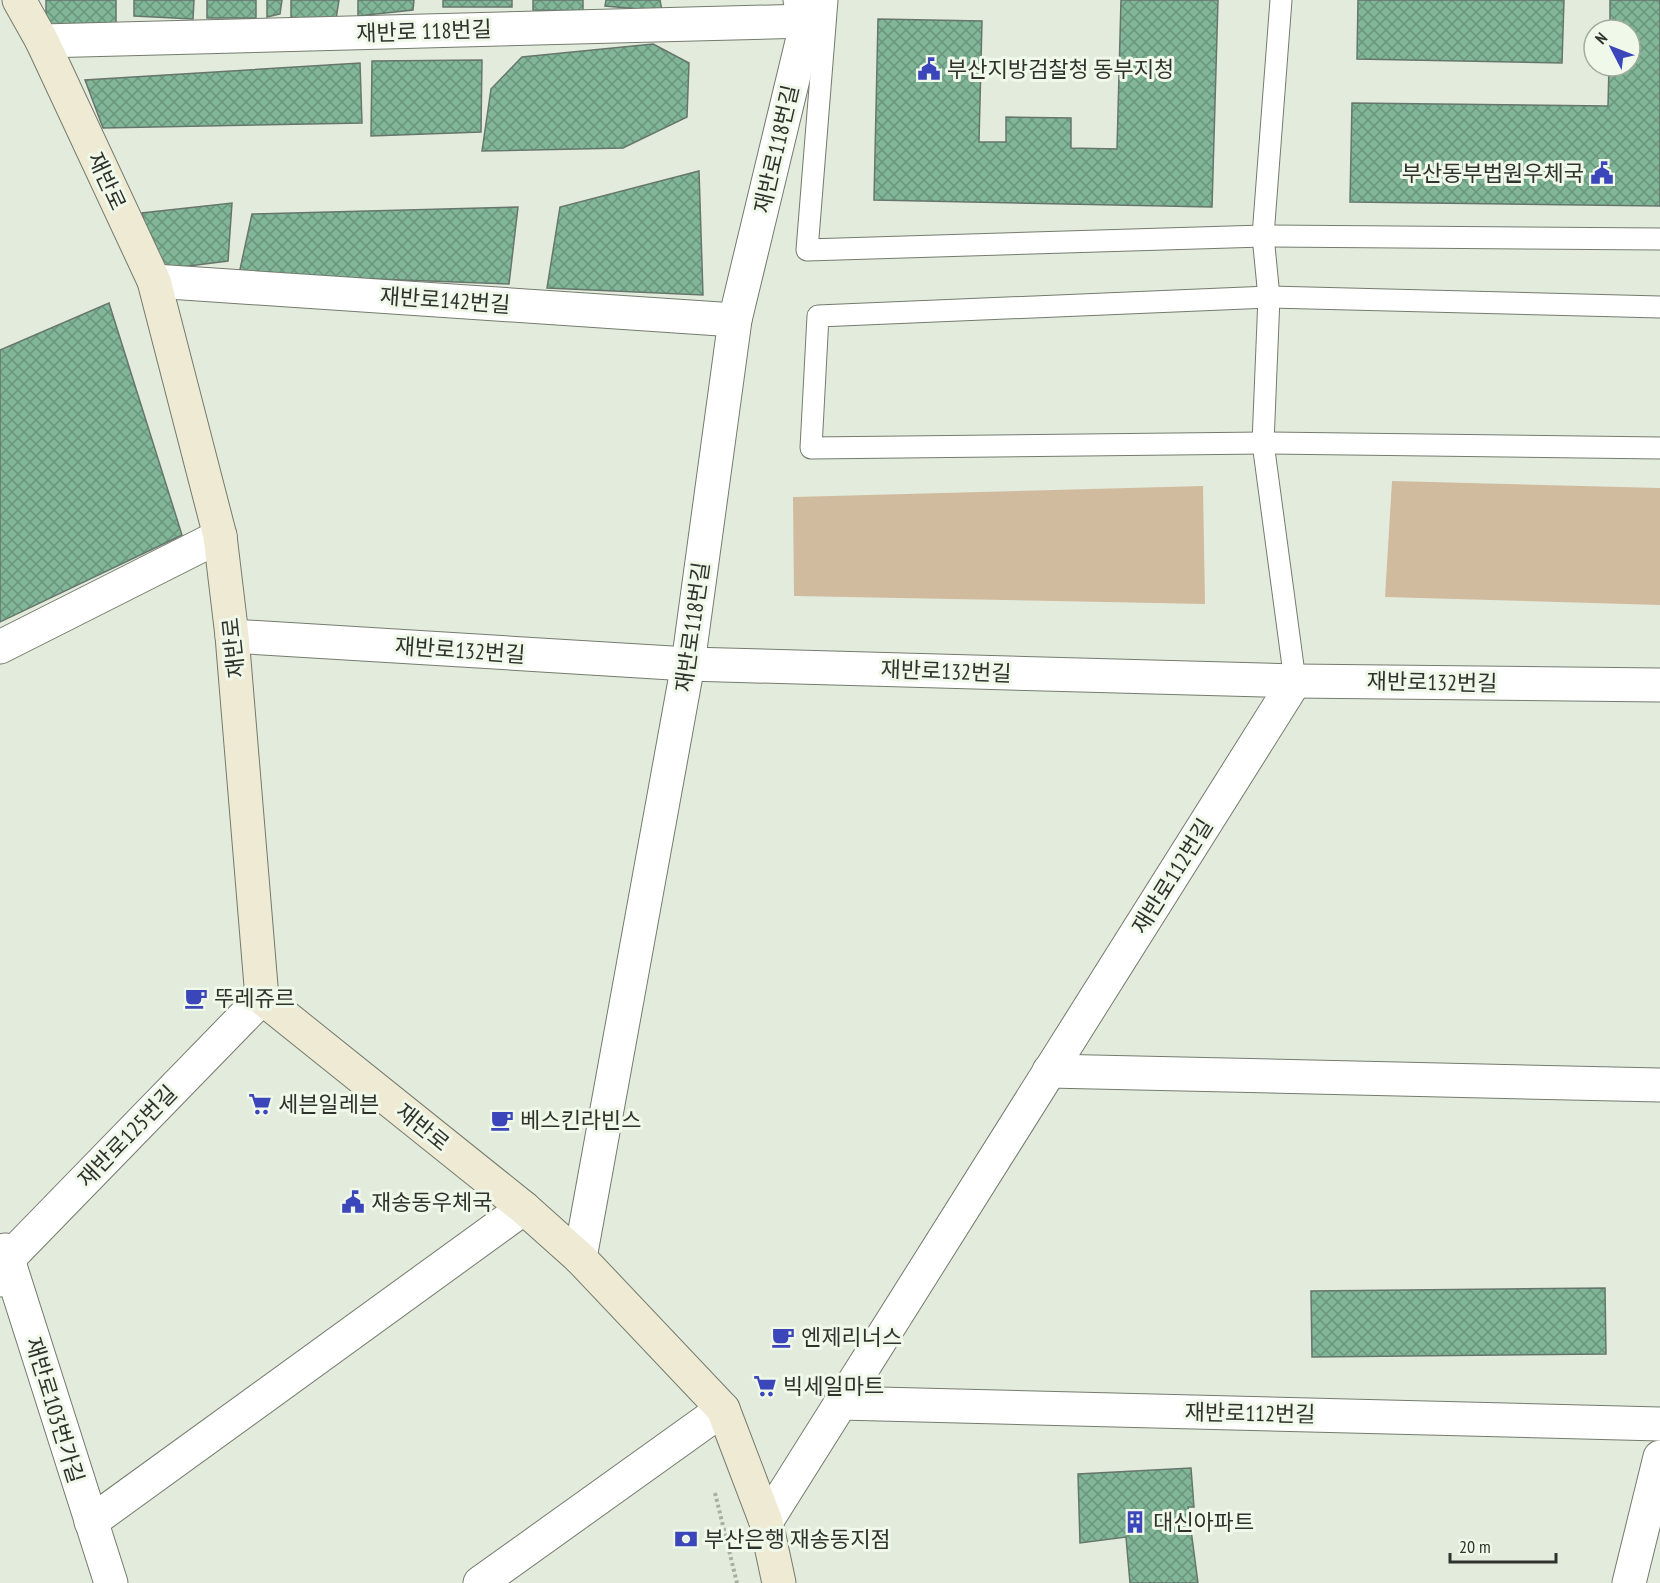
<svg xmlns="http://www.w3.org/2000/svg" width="1660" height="1583" viewBox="0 0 1660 1583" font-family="'PT Sans Narrow','Noto Sans KR',sans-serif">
	<defs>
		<pattern id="building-cross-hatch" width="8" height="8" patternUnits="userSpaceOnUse" patternTransform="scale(1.5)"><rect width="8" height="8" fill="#81b698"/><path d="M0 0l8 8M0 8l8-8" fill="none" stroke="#6a957c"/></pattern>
	</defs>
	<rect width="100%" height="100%" fill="#e3ecdc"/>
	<!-- grass -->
	<g fill="#d1bb9f">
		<path d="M1392,481l268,7v117l-275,-8z"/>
		<path d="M1203,486l2,118 -411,-8 -1,-99z"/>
	</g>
	<!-- building -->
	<g fill="url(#building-cross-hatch)" stroke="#67766d" stroke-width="1.5">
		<path d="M46,0h70v29l-70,1z"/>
		<path d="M134,0h60l-1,19 -59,-3z"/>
		<rect x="207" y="0" width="49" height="18"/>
		<path d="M267,0h15l-2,14 -13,3z"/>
		<path d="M291,0h48l-3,19 -45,2z"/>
		<path d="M358,0h56l-1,10 -55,6z"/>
		<rect x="443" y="0" width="69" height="7"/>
		<path d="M533,0h50v11l-50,-1z"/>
		<path d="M606,0h54l2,11 -57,-5z"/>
		<path d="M1121,0h97l-6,207 -338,-7 4,-181 104,2 -3,121h27v-25l65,1v30l46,1z"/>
		<path d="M1358,0h206l-2,63 -205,-4z"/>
		<path d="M1610,0h50v206l-310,-4 2,-99 256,3 1,-40h21v-36h-20z"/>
		<path d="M653,44l36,19 -2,54 -64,31 -141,3 9,-62 31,-32z"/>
		<path d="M482,60l-1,72 -110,4 1,-75z"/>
		<path d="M360,63l2,60 -259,5 -18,-48z"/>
		<path d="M699,171l4,124 -156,-7 13,-81z"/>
		<path d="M232,203l-4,58 -71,9 -15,-57z"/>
		<path d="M518,207l-9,77 -270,-10 13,-60z"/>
		<path d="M109,303l73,232 -182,87v-272z"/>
		<path d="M1605,1288l1,66 -294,3 -1,-66z"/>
		<path d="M1191,1468l3,39h-6l10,76h-68l-4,-46 -46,6 -2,-69z"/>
	</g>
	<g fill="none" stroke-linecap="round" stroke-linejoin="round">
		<!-- lane casing -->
		<g stroke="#747b6d" stroke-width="23">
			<g id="lane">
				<path d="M827,0l-20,250 456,-14 397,3"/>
				<path d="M1281,0l-18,236 6,61 -6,146 32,238"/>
				<path d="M1660,307l-391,-10 -451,19 -7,132 452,-5 397,5"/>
			</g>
		</g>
		<!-- street casing -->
		<g stroke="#747b6d" stroke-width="35">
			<g id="street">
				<path d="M42,41l765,-20"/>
				<path d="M154,281l581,39"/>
				<path d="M232,636l456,28 607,17 365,4"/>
				<path d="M0,647l220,-111"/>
				<path d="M1049,1071l611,14"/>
				<path d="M5,1250l106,333"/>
				<path d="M580,1258l108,-594 47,-344 72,-299 -7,-21"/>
				<path d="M0,1280l8,-21 254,-261"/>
				<path d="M840,1403l820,21"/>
				<path d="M91,1522l433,-314"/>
				<path d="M766,1522l529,-841"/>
				<path d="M480,1583l243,-174"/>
				<path d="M1629,1583l31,-126"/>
			</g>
		</g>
		<!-- secondary casing -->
		<g stroke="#747b6d" stroke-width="35">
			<path id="secondary" d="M19,0l23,41 112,240 66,255 12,100 30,362 262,210 56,50 143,151 43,113 13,61"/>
		</g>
		<!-- path -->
		<path stroke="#a7aea2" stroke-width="4" stroke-dasharray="3 3" stroke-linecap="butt" d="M715,1493l22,90"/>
		<!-- lane -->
		<use href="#lane" stroke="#fff" stroke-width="21"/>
		<!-- street -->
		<use href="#street" stroke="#fff" stroke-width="33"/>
		<!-- secondary -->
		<use href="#secondary" stroke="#eeead3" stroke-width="33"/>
	</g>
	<!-- icons -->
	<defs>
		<g id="civic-bare" transform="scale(1.8)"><path d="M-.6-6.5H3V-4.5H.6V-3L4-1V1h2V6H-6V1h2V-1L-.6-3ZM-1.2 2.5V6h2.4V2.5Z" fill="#3b46ba" stroke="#f0f9e9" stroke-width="2.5" paint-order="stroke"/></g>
		<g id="cafe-bare" transform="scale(1.8)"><path d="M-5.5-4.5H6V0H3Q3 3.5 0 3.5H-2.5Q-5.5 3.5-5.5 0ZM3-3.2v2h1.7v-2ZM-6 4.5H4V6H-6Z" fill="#3b46ba" stroke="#f0f9e9" stroke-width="2.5" paint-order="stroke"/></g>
		<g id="supermarket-bare" transform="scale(1.8)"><path d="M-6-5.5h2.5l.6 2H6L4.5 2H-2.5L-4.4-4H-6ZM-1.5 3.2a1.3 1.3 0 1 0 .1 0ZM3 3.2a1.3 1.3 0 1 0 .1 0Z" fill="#3b46ba" stroke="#f0f9e9" stroke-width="2.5" paint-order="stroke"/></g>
		<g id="building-bare" transform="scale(1.8)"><path d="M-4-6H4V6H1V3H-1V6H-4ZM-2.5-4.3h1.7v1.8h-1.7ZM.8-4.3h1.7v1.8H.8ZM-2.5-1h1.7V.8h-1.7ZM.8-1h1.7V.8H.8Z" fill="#3b46ba" stroke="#f0f9e9" stroke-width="2.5" paint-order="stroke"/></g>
		<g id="bank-bare" transform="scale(1.8)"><path d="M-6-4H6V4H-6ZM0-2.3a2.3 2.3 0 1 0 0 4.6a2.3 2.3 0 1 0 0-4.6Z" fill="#3b46ba" stroke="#f0f9e9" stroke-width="2.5" paint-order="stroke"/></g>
	</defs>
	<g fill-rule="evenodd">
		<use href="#civic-bare" x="929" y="69"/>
		<use href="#civic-bare" x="1602" y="173"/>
		<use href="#cafe-bare" x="196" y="998"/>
		<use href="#supermarket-bare" x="260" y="1104"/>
		<use href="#cafe-bare" x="502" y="1120"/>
		<use href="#civic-bare" x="353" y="1202"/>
		<use href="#cafe-bare" x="783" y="1337"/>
		<use href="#supermarket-bare" x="765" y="1386"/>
		<use href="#building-bare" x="1135" y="1522"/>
		<use href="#bank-bare" x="686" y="1539"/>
	</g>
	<g text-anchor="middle" stroke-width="6" stroke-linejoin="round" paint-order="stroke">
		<!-- street labels -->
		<g font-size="22" fill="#30332d" stroke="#f0f9e9">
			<text transform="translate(424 31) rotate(-2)" y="8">재반로 118번길</text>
			<text transform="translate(776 149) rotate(-77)" y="8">재반로118번길</text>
			<text transform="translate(107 181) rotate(65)" y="8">재반로</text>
			<text transform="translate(445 300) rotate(4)" y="8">재반로142번길</text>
			<text transform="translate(692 627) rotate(-82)" y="8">재반로118번길</text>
			<text transform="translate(233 648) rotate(-96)" y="8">재반로</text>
			<text transform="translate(460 650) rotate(4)" y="8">재반로132번길</text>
			<text transform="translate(946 671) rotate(2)" y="8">재반로132번길</text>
			<text transform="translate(1432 682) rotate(1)" y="8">재반로132번길</text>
			<text transform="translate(1172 876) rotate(-58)" y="8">재반로112번길</text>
			<text transform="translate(423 1127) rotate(39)" y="8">재반로</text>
			<text transform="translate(127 1136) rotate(-46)" y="8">재반로125번길</text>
			<text transform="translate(55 1410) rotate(73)" y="8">재반로103번가길</text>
			<text transform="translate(1250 1413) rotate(1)" y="8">재반로112번길</text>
		</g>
		<!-- poi labels -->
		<g font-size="22" fill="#30332d" stroke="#f0f9e9" text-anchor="start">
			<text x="947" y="77">부산지방검찰청 동부지청</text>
			<text x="1584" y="181" text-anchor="end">부산동부법원우체국</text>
			<text x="214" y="1006">뚜레쥬르</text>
			<text x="278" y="1112">세븐일레븐</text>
			<text x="520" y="1128">베스킨라빈스</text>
			<text x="371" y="1210">재송동우체국</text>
			<text x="801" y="1345">엔제리너스</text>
			<text x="783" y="1394">빅세일마트</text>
			<text x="1153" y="1530">대신아파트</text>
			<text x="704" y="1547">부산은행 재송동지점</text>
		</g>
	</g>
	<!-- north arrow -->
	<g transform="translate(1612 48) rotate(312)"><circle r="28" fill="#f0f9e9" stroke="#a3aa9e" stroke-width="1.5"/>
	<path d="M0-4.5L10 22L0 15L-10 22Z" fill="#3b46ba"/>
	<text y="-9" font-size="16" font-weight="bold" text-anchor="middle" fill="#30332d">N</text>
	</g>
	<!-- scale -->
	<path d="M1450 1553v9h106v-9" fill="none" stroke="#30332d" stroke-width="3"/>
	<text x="1459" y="1553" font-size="18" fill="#30332d" stroke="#f0f9e9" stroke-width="4.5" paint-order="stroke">20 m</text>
</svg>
